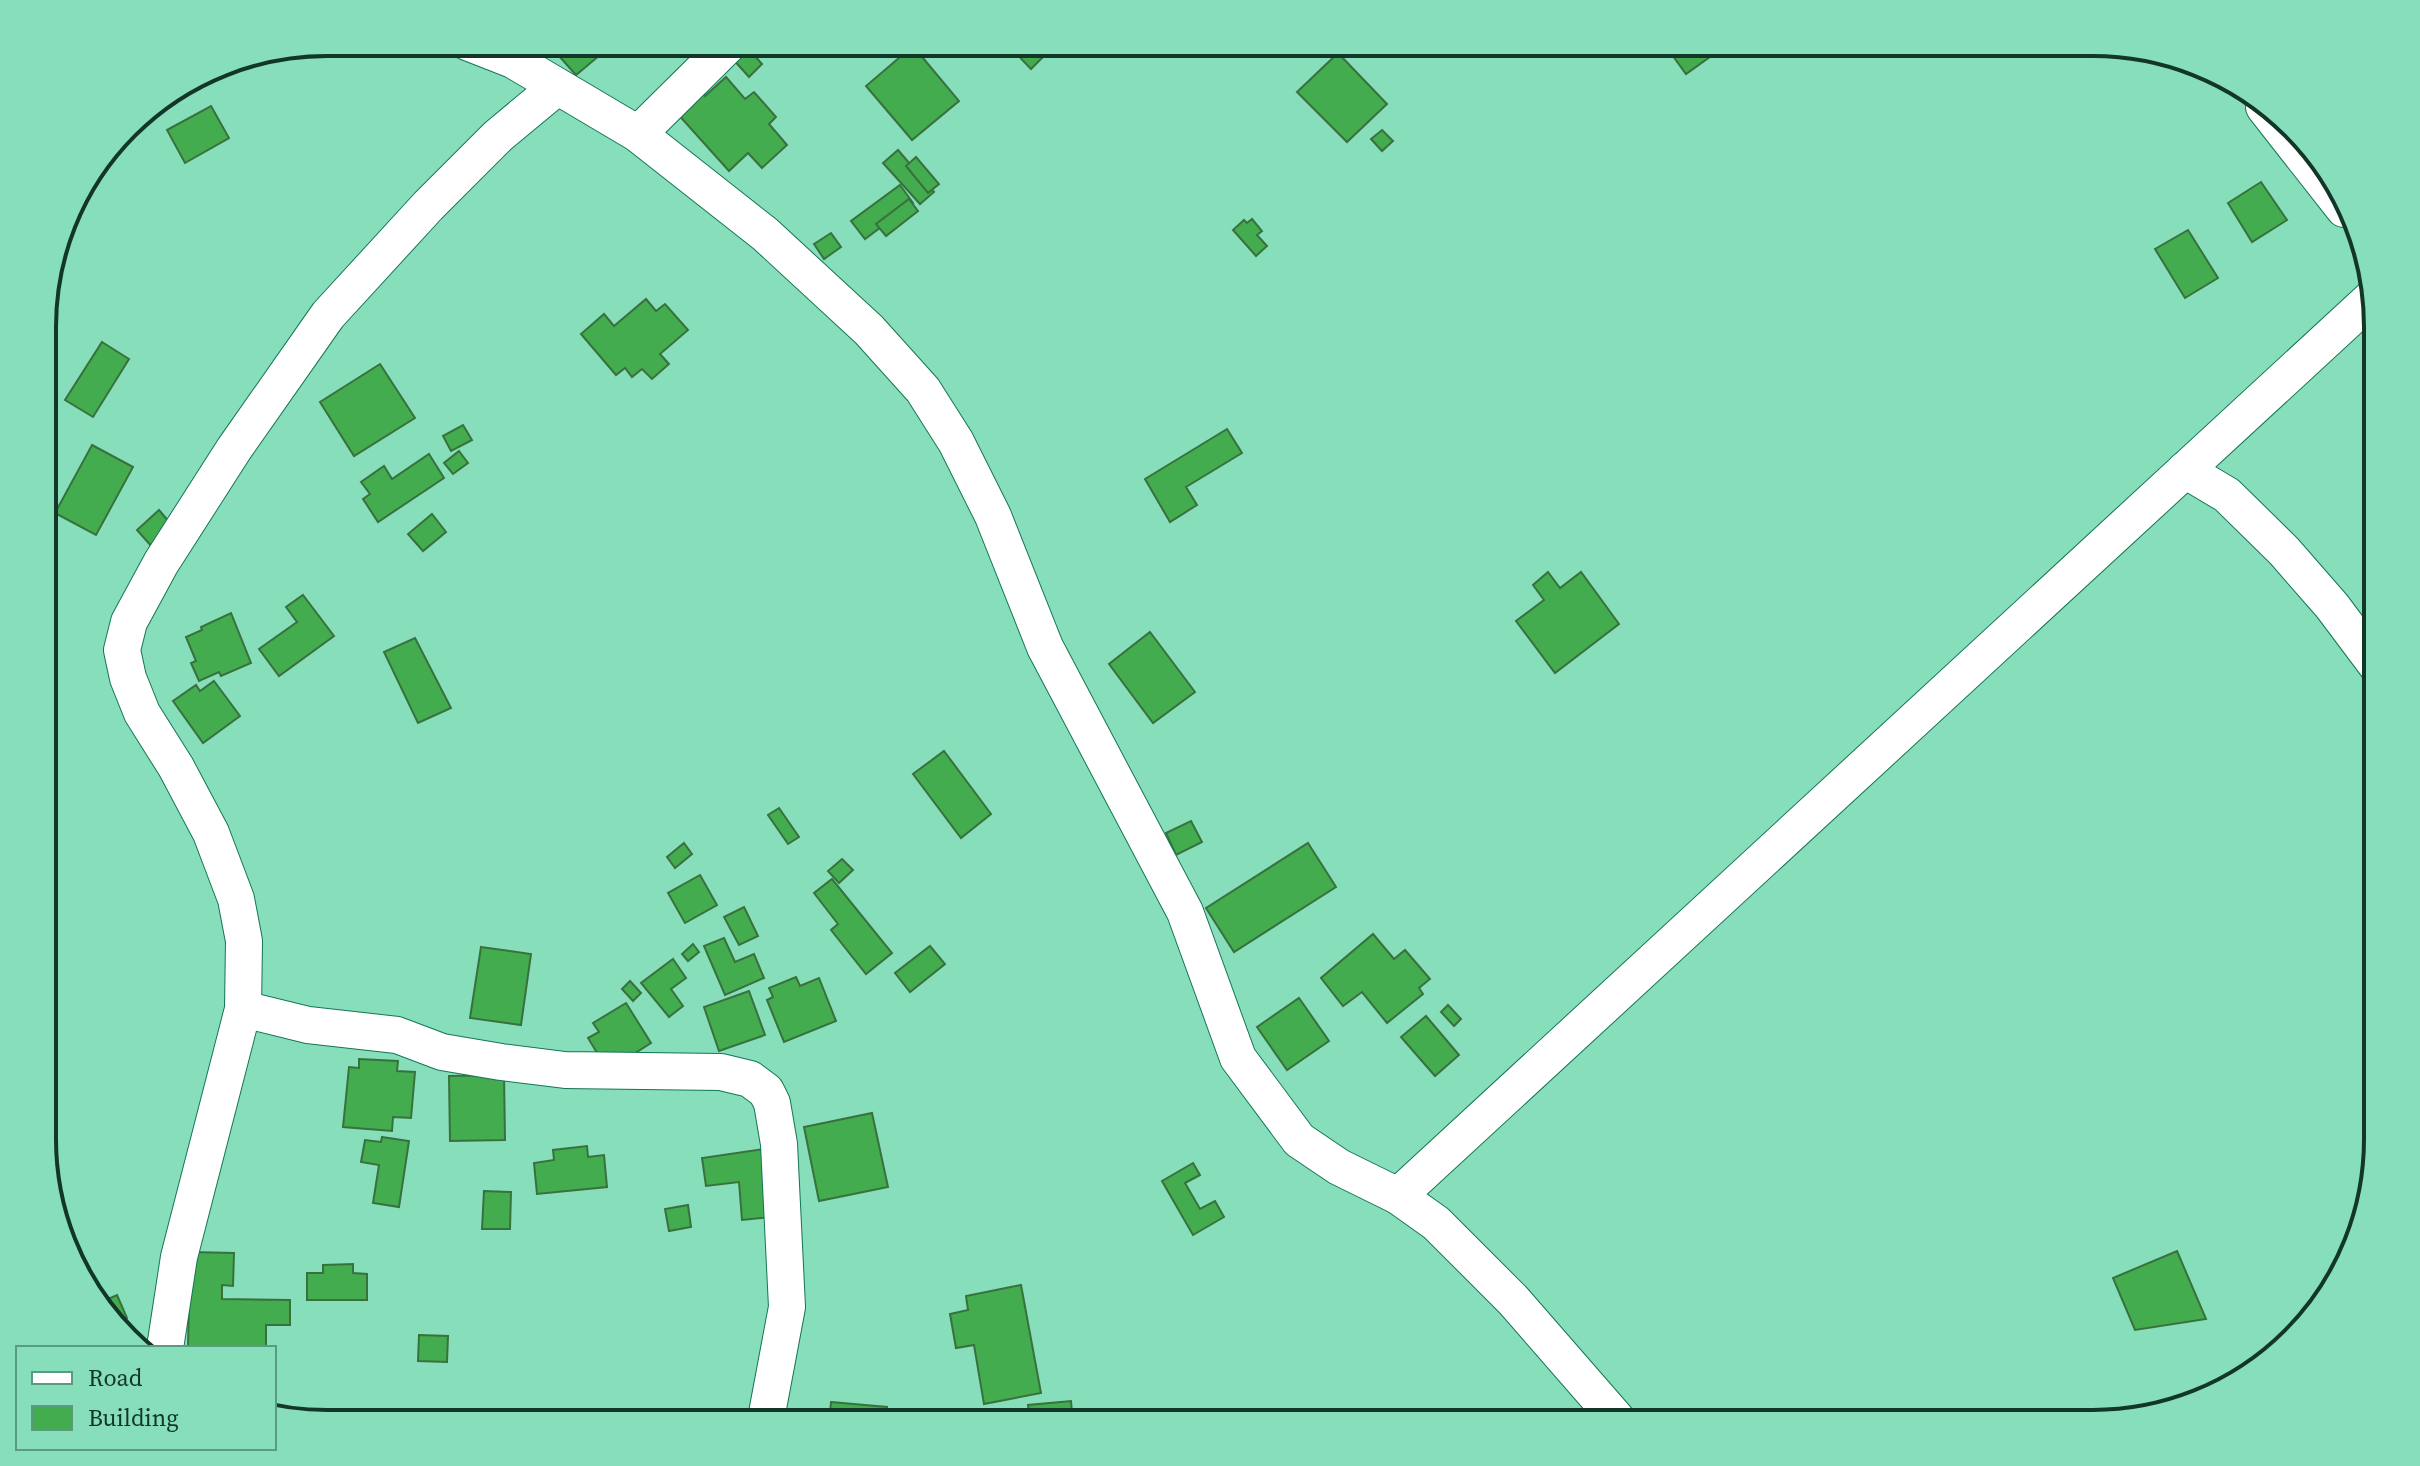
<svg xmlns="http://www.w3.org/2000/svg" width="2420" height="1466" viewBox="0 0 2420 1466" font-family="'Source Serif 4',serif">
	<rect width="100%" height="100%" fill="#87deba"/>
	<!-- building -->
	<g fill="#42ac4f" stroke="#39713e" stroke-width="2">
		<path d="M557,42h45l-8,7 6,6 -24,20 -25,-28z"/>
		<path d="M1005,42h35l9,9 -18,18z"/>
		<path d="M1683,42h22l9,12 -28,20 -16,-22z"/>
		<path d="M745,45l17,19 -13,13 -18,-20z"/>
		<path d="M913,46l46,55 -47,39 -46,-54z"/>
		<path d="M1338,53l49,51 -40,38 -50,-50z"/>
		<path d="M726,77l19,22 9,-7 22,25 -7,7 18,21 -25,23 -14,-15 -19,18 -53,-59 24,-22 5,6z"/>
		<path d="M211,106l18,32 -44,25 -18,-33z"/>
		<path d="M1382,130l11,11 -11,10 -11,-12z"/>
		<path d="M898,150l36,42 -14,12 -37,-41z"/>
		<path d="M916,157l23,27 -11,9 -22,-27z"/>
		<path d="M2261,182l26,38 -35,22 -24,-39z"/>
		<path d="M900,185l13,18 -48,36 -14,-18z"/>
		<path d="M909,199l9,12 -32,25 -10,-12z"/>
		<path d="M1252,219l10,12 -5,4 10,11 -11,10 -23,-26 11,-10 3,3z"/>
		<path d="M2188,230l30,48 -33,20 -30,-49z"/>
		<path d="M831,233l10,14 -17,12 -10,-15z"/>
		<path d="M646,299l10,12 9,-7 23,26 -28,24 9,10 -17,15 -10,-10 -10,8 -7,-9 -9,7 -35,-41 23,-20 10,12z"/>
		<path d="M102,342l27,17 -36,58 -28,-17z"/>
		<path d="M380,364l35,54 -61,38 -34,-54z"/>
		<path d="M463,425l9,15 -21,11 -8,-15z"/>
		<path d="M1227,429l15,24 -56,34 11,18 -27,17 -25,-43z"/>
		<path d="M92,445l41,22 -37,68 -41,-22z"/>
		<path d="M459,451l9,12 -15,11 -9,-11z"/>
		<path d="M429,454l15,24 -66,44 -15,-23 7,-5 -9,-12 23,-16 8,13z"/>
		<path d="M159,510l16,19 -22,19 -16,-18z"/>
		<path d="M432,514l14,18 -23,19 -15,-17z"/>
		<path d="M1548,572l12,16 21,-16 38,52 -64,49 -39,-52 28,-21 -11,-15z"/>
		<path d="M303,595l31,41 -55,40 -20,-27 38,-27 -11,-15z"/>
		<path d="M231,613l20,50 -30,13 -2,-4 -20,9 -8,-18 5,-2 -10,-24 16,-7 -1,-3z"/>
		<path d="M1150,632l45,60 -42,31 -44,-59z"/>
		<path d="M415,638l36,70 -33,15 -34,-71z"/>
		<path d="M214,681l26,35 -37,27 -30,-42 23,-16 4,6z"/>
		<path d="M944,751l47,63 -30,24 -48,-64z"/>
		<path d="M779,808l20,29 -11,7 -20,-29z"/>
		<path d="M1191,821l11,21 -26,13 -10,-22z"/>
		<path d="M684,843l8,11 -17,14 -8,-11z"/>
		<path d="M1308,843l28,44 -102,65 -28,-44z"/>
		<path d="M842,859l11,11 -14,13 -11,-12z"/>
		<path d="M700,875l17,30 -32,18 -17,-30z"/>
		<path d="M832,879l60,74 -26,21 -35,-44 7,-6 -24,-31z"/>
		<path d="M744,907l14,29 -19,9 -15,-28z"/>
		<path d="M1373,934l21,25 11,-9 25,29 -11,9 4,6 -36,29 -25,-31 -19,14 -22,-28z"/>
		<path d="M724,938l11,24 19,-8 10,24 -39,17 -21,-49z"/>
		<path d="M693,944l6,8 -11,9 -6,-7z"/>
		<path d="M930,946l15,18 -35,28 -15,-19z"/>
		<path d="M481,947l50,7 -10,71 -51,-7z"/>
		<path d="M673,959l13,19 -15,11 12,17 -14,11 -28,-34z"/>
		<path d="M796,977l4,9 19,-8 17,43 -52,21 -17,-42 6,-3 -4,-9z"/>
		<path d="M630,981l11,12 -8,8 -11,-12z"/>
		<path d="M749,991l16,44 -46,16 -15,-44z"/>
		<path d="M1299,998l30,43 -42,29 -30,-43z"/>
		<path d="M626,1003l25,40 -33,21 -13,2 -17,-28 11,-6 -6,-9z"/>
		<path d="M1448,1005l13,14 -7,7 -13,-14z"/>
		<path d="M1426,1016l33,39 -24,21 -34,-39z"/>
		<path d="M359,1059l39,2 -1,10 18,1 -4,46 -18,-1 -1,14 -49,-4 6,-60 10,1z"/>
		<path d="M504,1075l1,65 -55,1 -1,-65z"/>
		<path d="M872,1113l16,74 -69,14 -15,-74z"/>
		<path d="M382,1137l27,4 -10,66 -26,-4 6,-38 -18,-3 4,-22 16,2z"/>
		<path d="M587,1146l1,11 16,-2 3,32 -70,7 -3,-31 20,-3 -1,-10z"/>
		<path d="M764,1149l7,68 -29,3 -3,-38 -33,4 -4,-28z"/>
		<path d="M1193,1163l7,12 -15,8 15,26 15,-8 9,16 -31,18 -31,-54z"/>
		<path d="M484,1191l27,1 -1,37h-28z"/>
		<path d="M688,1205l3,22 -22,4 -4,-22z"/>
		<path d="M2177,1251l29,68 -71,11 -22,-52z"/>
		<path d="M190,1252l44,1 -1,33 -11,-1v14l68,1v25h-24v23h-78z"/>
		<path d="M353,1264v9l14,1v26h-60v-27h16v-8z"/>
		<path d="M1021,1285l20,108 -57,11 -10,-59 -18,3 -6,-34 18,-4 -2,-14z"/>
		<path d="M117,1295l10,23 -10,5 -12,-12 -4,-9z"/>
		<path d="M419,1335l29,1 -1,26 -29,-1z"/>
		<path d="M1071,1401l2,23h-43l-2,-19z"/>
		<path d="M831,1402l56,5 -2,17h-56z"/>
		<path d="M951,1409l1,15h-29l-1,-13z"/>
		<path d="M778,1421l37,2 -38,1z"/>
	</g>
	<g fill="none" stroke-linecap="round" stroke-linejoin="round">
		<!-- minor casing -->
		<g stroke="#147657" stroke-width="38">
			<g id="minor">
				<path d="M467,42l46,18 125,74 127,100 104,96 54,60 33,52 37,74 52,131 140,265 53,146 61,82 40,27 59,29 38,27 77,77 108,124"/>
				<path d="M2264,107l80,102"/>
				<path d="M638,134l93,-92"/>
				<path d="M2185,470l42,25 57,56 48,55 45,60"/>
				<path d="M243,1009l65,16 89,10 45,17 59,10 64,8 156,2 29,7 16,12 6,12 7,41 8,163 -22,117"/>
				<path d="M1398,1196l976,-900"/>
				<path d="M165,1348l14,-91 64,-248 1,-68 -8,-42 -25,-66 -35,-66 -34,-54 -14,-35 -6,-28 7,-28 32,-59 73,-114 94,-134 100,-109 70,-70 59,-49"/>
			</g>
		</g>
		<!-- minor -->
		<use href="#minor" stroke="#fff" stroke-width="36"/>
	</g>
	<!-- crop -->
	<path d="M0 0H2420V1466H0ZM327 56H2093A271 271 0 0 1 2364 327V1139A271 271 0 0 1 2093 1410H327A271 271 0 0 1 56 1139V327A271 271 0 0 1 327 56Z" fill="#87deba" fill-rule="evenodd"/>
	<path fill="none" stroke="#123729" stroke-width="4" d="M327 56H2093A271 271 0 0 1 2364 327V1139A271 271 0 0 1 2093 1410H327A271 271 0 0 1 56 1139V327A271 271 0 0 1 327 56Z"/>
	<!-- legend -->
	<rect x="16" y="1346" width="260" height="104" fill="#87deba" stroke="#589b80" stroke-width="2"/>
	<rect x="32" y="1372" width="40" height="12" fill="#ffffff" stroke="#589b80" stroke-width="2"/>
	<text x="88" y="1386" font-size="24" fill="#123729">Road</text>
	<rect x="32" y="1406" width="40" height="24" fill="#42ac4f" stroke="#589b80" stroke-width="2"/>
	<text x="88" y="1426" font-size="24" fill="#123729">Building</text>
</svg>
